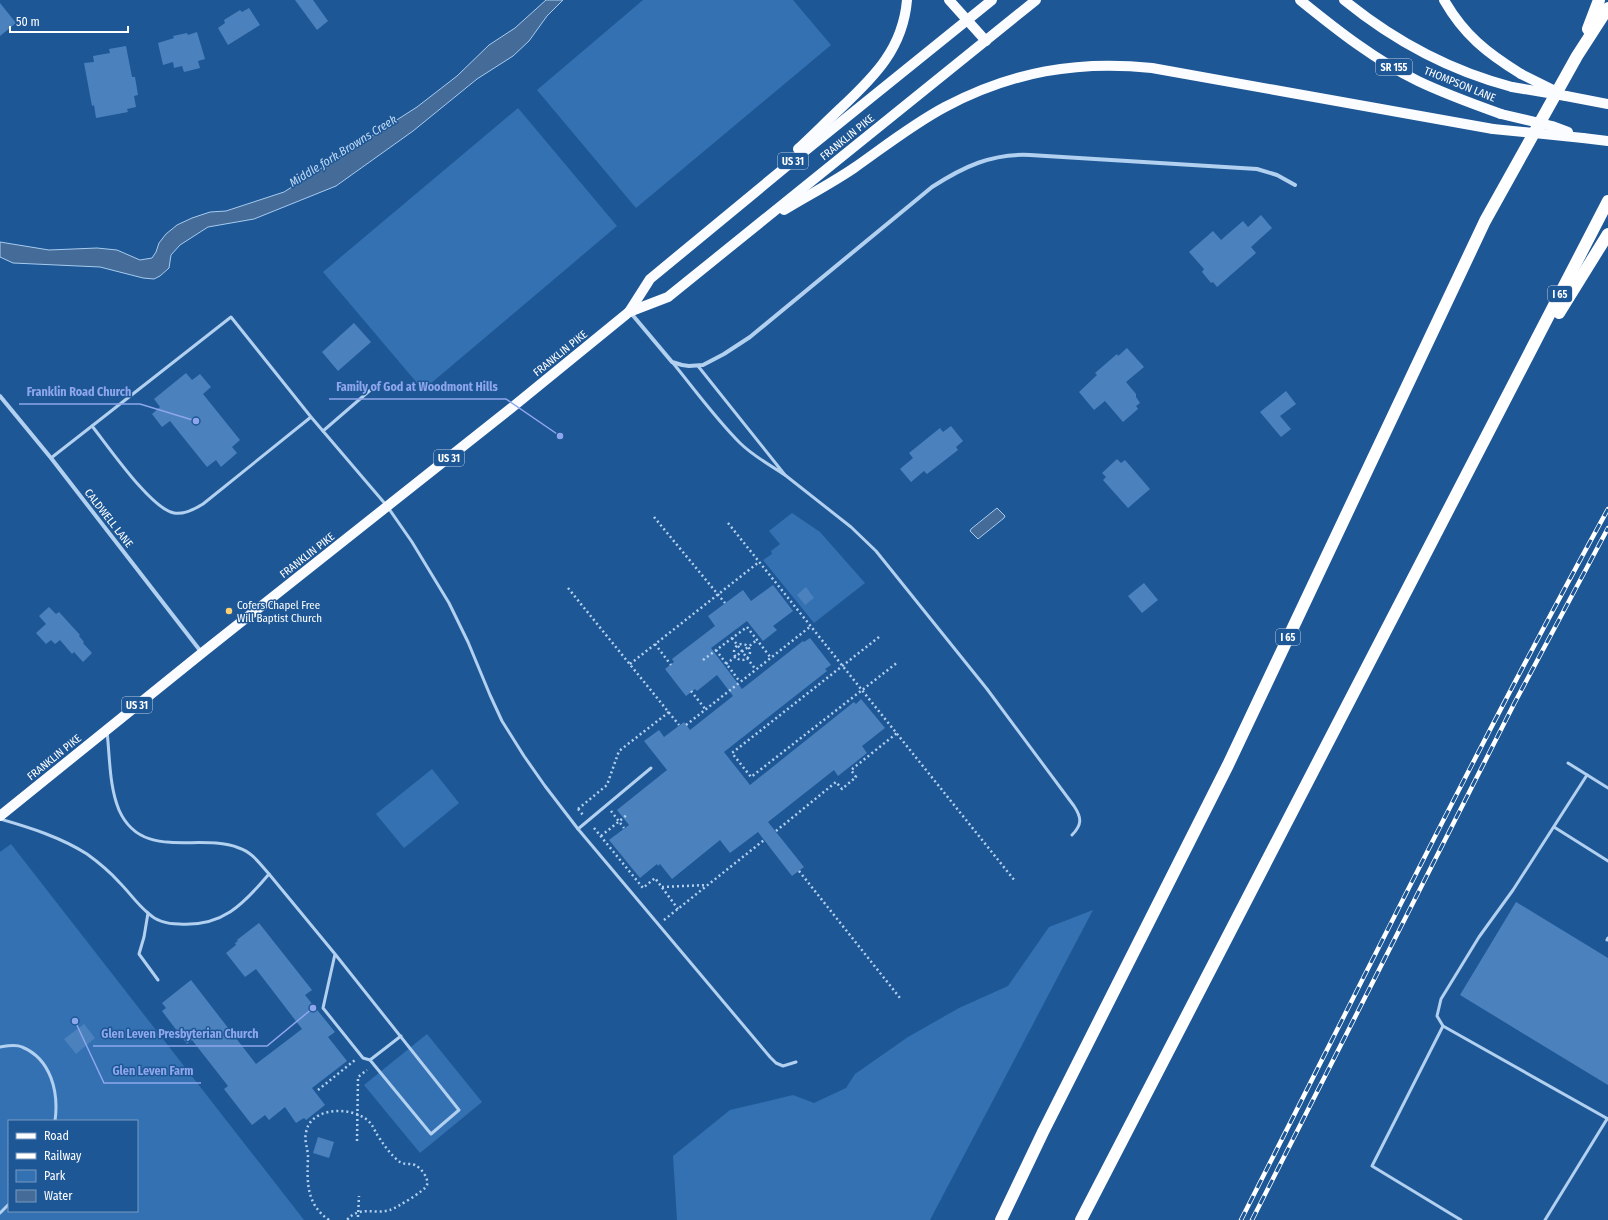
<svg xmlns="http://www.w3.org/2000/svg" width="1608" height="1220" viewBox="0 0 1608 1220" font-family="'Fira Sans Condensed',sans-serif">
	<rect width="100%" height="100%" fill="#1e5796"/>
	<!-- green -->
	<g fill="#3371b3" fill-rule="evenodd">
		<path d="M643,0h150l38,45 -195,163 -99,-118z"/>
		<path d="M518,108l99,118 -194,164 -100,-118z"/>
		<path d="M792,513l28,19 45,51 -51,40 -51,-63 9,-6 -1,-3 9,-7 -11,-13z"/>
		<path d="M432,769l27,34 -55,45 -28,-34z"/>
		<path d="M11,844l293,376h-304v-368zM9,1121h128v90h-128z"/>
		<path d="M1093,910l-163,310h-253l-4,-64 57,-46 63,-15 21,8 32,-15 9,-14 53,-37 51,-29 49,-22 41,-59z"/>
		<path d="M427,1034l55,68 -62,51 -56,-68z"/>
	</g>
	<!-- water -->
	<g fill="#456c98" stroke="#a6cbf0">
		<path d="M546,0h17l-16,16 -18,25 -16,15 -36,23 -64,52 -77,55 -82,33 -46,8 -28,18 -9,10 -2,13 -9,8 -6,3 -11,-1 -43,-11 -87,-4 -13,-6v-15l49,8 48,-2 20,2 23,10 12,-2 4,-6 3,-9 7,-9 11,-9 15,-7 18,-6 16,-1 58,-19 133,-85 40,-31 32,-31 26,-17z"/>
		<path d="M997,508l8,8 -1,2 -26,21 -8,-8 1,-2z"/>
	</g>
	<!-- building -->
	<g fill="#4b82be">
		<path d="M295,0h18l15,21 -11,9z"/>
		<path d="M0,3l16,20 -16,13z"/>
		<path d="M249,8l11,17 -32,20 -10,-17 7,-5 -1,-3 16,-10 2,2z"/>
		<path d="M197,32l8,27 -7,2 2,7 -16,4 -2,-6 -8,2 -1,-6 -10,3 -5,-22 16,-5 -1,-2 14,-3 1,2z"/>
		<path d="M126,46l6,31h3l3,18 -4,1 2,11 -9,2 1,3 -32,6 -2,-13 -2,1 -8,-43 10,-1 -1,-6 17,-3 -1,-4z"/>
		<path d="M1261,215l11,13 -21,19 5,6 -39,34 -4,-5 -2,1 -9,-11 2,-3 -15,-17 24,-21 8,9 22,-19 5,6z"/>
		<path d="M354,323l17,19 -33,29 -16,-19z"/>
		<path d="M1127,348l17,19 -18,15 10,12v3l4,6 -4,3 2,3 -15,13 -18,-21 -11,9 -15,-18 18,-17 -2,-2 22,-19 1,2z"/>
		<path d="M186,373l6,7 8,-6 11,13 -8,7 37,46 -8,7 5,6 -16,14 -5,-7 -9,7 -37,-46 -8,6 -10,-13 8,-7 -6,-8z"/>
		<path d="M1286,391l10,13 -16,12 11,13 -10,8 -21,-25z"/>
		<path d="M951,426l12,15 -7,6 2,3 -31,24 -3,-3 -13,11 -11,-13 13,-11 -4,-5 31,-25 3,4z"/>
		<path d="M1117,459l4,4 4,-3 25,29 -22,19 -25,-28 3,-3 -4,-4z"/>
		<path d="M1144,583l14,17 -16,13 -14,-17z"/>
		<path d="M773,585l20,26 -20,15 4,4 -14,11 -16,-20 -36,27 31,41 61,-48 1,1 6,-4 21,27 -6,4 2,2 -103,81 26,33 104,-83 2,2 5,-5 24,29 -23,18 5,7 -29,23 -4,-6 -66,52 36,45 -12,9 -34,-44 -28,21 -10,-13 -48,39 -12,-15 -2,2 -1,-2 -17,14 -31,-38 20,-15 -12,-15 50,-40 -23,-29 15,-11 5,7 20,-15 6,8 43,-34 -16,-21 -20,16 -2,-2 -9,7 -21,-27 9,-7 -2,-3 43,-33 -7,-10 35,-26 8,11z"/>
		<path d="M806,587l8,11 -9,7 -8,-10z"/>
		<path d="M49,607l7,7 3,-2 21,23 -1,1 5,6 -1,1 9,10 -9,9 -9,-10 -2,2 -12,-14 -5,4 -4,-4 -5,4 -10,-11 10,-9 -7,-8z"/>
		<path d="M1516,902l92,56v127l-148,-90z"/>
		<path d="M259,923l53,67 -7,5 30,37 -7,5 19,24 -35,27 13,17 -19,15 -2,-2 -8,5 -11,-16 -16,13 -4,-5 -13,10 -28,-36 4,-3 -36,-46 -5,4 -25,-33 4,-3 -4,-5 29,-23 65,84 46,-35 -46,-60 -11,8 -19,-24 10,-8 -1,-2 3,-2 -1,-1z"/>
		<path d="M84,1024l11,14 -19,16 -12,-15z"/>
		<path d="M318,1137l16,5 -5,16 -16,-5z"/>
	</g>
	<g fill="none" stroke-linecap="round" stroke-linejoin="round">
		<!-- path -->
		<g stroke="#b2d0ef" stroke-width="2.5" stroke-dasharray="2 3" stroke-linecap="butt">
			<path d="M654,517l71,86"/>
			<path d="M728,523l287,358"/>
			<path d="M568,588l111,137"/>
			<path d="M879,637l-147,116 19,24 147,-115"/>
			<path d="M732,638l24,32"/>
			<path d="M655,644l16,21"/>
			<circle cx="742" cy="652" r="8"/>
			<path d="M716,650l24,32"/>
			<path d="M703,660l44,-33 24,31"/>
			<path d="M630,664l129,-102"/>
			<path d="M726,664l31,-24"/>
			<path d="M691,691l15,19"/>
			<path d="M686,725l125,-99"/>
			<path d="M578,809l5,6"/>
			<path d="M578,809l29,-24 12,-34 50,-39"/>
			<path d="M611,811l13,17"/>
			<path d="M594,828l49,60 12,-10 23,31"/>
			<path d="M776,831l60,-49 6,7 14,-12 -5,-7 46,-37"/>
			<path d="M601,836l27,-22"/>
			<path d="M799,871l101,127"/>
			<path d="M662,887l45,-2"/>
			<path d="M664,920l100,-80"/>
			<path d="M318,1090l37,-30"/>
			<path d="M357,1141l1,-64 9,-7"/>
			<path d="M358,1217l1,-21"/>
			<path d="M329,1220c-23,-16 -22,-38 -21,-63 0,-8 -4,-16 -2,-24 3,-23 35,-26 53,-18 15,7 13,13 21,24 5,8 13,18 20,23 5,3 10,1 15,3 6,3 14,13 12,20 -2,6 -31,23 -37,25 -16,5 -30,-5 -43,10"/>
		</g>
		<!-- service -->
		<g stroke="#b2d0ef" stroke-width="3">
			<path d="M673,363c22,27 43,56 67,80 13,13 30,22 45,32l-87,-109"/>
			<path d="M311,417l-108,87c-8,5 -19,11 -29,9 -23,-4 -66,-67 -82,-87l139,-109 80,100 76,89 25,36 37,61 19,39 22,53 12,26 22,35 21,30 33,43 192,228 6,6 7,3 13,-4"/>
			<path d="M323,431l52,-45"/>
			<path d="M51,458l41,-32"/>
			<path d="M785,475l66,52 25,24 111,138 87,117c8,12 8,19 -2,29"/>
			<path d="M1568,763l40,25"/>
			<path d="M1587,775l-74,115 -34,47 -38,62 -4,17 6,10 165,93"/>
			<path d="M0,819c31,9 60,18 87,35 11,8 23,18 32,28 10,10 18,22 29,31 8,8 20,11 31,11 43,3 64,-19 90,-50 -9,-10 -17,-22 -30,-26 -40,-16 -97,14 -120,-38 -10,-24 -9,-53 -12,-78"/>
			<path d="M1554,827l54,34"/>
			<path d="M578,829l73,-61"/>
			<path d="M269,874l66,80 124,156 -28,24 -61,-74 -7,-2 -40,-50 12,-54"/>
			<path d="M148,913l-4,24 -5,17 19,26"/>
			<path d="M1607,940l1,-2"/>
			<path d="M1443,1026l-71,140 89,54"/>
			<path d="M0,1047c6,-1 16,-3 22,0 29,12 37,45 33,74"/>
			<path d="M370,1060l31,-24"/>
			<path d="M0,1213l9,-9"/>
			<path d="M1545,1220l62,-101"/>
		</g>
		<!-- minor -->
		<g stroke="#b2d0ef" stroke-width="4">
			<path d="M630,312l42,50 10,3 7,1 14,-1 21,-11 26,-17 182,-150c31,-20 60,-34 98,-32l227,14 20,6 18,10"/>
			<path d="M0,396l51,62 151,195"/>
		</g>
		<!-- primary -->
		<g stroke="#fafcff" stroke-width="10">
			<path d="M949,0l37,41"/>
			<path d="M1300,0c37,30 75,60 118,81 27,13 55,23 83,33"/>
			<path d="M1344,0c49,40 107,71 168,87"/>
			<path d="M1444,0c20,35 43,53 77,74"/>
			<path d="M1566,96l42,8"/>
			<path d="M1583,138l25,3"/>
			<path d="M798,149c15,-14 29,-28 44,-42 33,-31 61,-59 65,-107"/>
			<path d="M784,210c23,-14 48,-27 70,-42 30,-21 59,-44 91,-61 66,-35 132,-47 207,-39l341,61"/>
			<path d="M629,312l21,-33 160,-132 182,-147"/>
			<path d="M0,816l202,-163 308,-244 119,-97 39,-15 368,-297"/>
		</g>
		<!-- motorway -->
		<g stroke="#fff" stroke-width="12">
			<path d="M1588,29l11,-29"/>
			<path d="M1559,313l49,-79"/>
			<path d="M1001,1220l42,-88 185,-367 257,-544 92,-165 31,-48"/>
			<path d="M1081,1220l527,-1019"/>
		</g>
		<!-- rail casing -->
		<g stroke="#fff" stroke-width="4.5">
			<g id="rail">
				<path d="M1241,1220c121,-238 238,-477 367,-711"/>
				<path d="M1252,1220l263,-518 93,-174"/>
			</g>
		</g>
		<!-- rail -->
		<use href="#rail" stroke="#1e5796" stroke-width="3" stroke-dasharray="9" stroke-linecap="butt"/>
		<!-- primary-bridge -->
		<g stroke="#fafcff" stroke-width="10">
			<path d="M1521,74l32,16"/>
			<path d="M1512,87l54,9"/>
			<path d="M1501,114l51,12 16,6"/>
			<path d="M1493,129l90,9"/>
		</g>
	</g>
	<!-- markers -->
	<circle fill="#fdd072" stroke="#1e5796" stroke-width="1.5" cx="229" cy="611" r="4"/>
	<g text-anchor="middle" stroke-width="3" stroke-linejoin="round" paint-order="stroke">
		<!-- shield labels -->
		<g fill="#1e5796" stroke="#bccde0" stroke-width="1">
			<rect x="1376" y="59" width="36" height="16" rx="3"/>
			<rect x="778" y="153" width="30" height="16" rx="3"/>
			<rect x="1548" y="286" width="24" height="16" rx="3"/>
			<rect x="434" y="450" width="30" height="16" rx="3"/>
			<rect x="1276" y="629" width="24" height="16" rx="3"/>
			<rect x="122" y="697" width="30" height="16" rx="3"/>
		</g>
		<g font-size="10" font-weight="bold" fill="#fff">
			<text x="1394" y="71">SR 155</text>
			<text x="793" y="165">US 31</text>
			<text x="1560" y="298">I 65</text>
			<text x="449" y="462">US 31</text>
			<text x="1288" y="641">I 65</text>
			<text x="137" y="709">US 31</text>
		</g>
		<!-- street labels -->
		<g font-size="11" fill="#fff" stroke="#1e5796">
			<text transform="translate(1460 84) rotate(22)" y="4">THOMPSON LANE</text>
			<text transform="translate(847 137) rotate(-39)" y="4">FRANKLIN PIKE</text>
			<text transform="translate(560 353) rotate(-39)" y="4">FRANKLIN PIKE</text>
			<text transform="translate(109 518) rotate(52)" y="4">CALDWELL LANE</text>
			<text transform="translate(307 555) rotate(-38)" y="4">FRANKLIN PIKE</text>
			<text transform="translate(54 757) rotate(-39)" y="4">FRANKLIN PIKE</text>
		</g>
		<!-- poi labels -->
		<g font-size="11" fill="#fff" stroke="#1e5796" text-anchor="start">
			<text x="237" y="609">Cofers Chapel Free<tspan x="237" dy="13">Will Baptist Church</tspan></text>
		</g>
		<!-- water labels -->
		<g font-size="12" font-style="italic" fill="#bfdaf5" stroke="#1e5796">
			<text transform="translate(343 151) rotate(-32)" y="4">Middle fork Browns Creek</text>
		</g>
	</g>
	<!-- callouts -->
	<path fill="none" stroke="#8ea6ec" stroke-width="1.5" d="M560 436L506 399H329M196 421L140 404H19M313 1008L267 1046H93M75 1021L104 1083H201"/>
	<g fill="#8ea6ec" stroke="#1e5796" stroke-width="1.5">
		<circle cx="560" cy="436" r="4"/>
		<circle cx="196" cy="421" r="4"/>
		<circle cx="313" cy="1008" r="4"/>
		<circle cx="75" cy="1021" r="4"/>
	</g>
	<g font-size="12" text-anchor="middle" font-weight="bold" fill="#8ea6ec" stroke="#1e5796" stroke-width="3" stroke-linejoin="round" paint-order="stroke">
		<text x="417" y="391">Family of God at Woodmont Hills</text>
		<text x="79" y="396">Franklin Road Church</text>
		<text x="180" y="1038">Glen Leven Presbyterian Church</text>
		<text x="153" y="1075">Glen Leven Farm</text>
	</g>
	<!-- legend -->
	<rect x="8" y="1120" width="130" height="92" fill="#1e5796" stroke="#789ac0"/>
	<rect x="16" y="1133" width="20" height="6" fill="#fafcff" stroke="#789ac0"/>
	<text x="44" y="1140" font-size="12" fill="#ffffff">Road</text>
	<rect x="16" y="1153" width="20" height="6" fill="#ffffff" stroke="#789ac0"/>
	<text x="44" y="1160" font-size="12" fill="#ffffff">Railway</text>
	<rect x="16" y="1170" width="20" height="12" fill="#3371b3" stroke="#789ac0"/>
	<text x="44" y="1180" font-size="12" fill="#ffffff">Park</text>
	<rect x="16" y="1190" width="20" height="12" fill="#456c98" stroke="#789ac0"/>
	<text x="44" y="1200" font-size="12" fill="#ffffff">Water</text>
	<!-- scale -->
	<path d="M10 26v6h118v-6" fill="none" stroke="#ffffff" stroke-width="2"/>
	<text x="16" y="26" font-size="12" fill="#ffffff" stroke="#1e5796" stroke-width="3" paint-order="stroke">50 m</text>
</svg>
